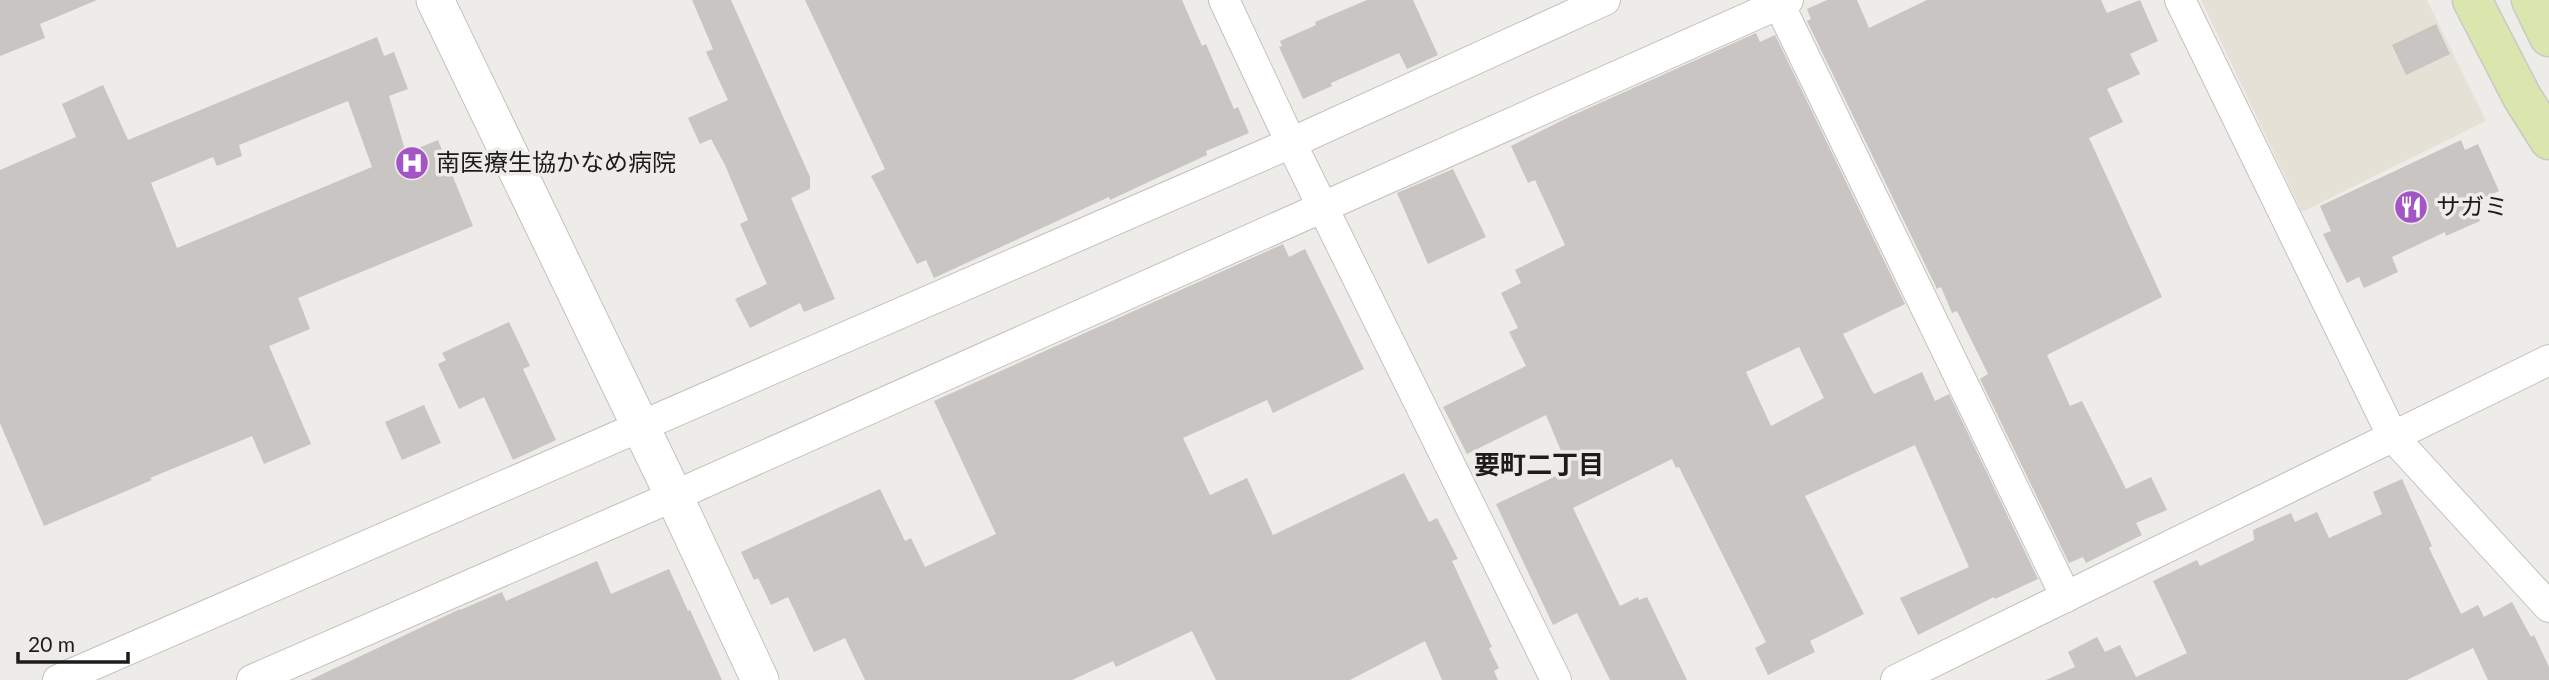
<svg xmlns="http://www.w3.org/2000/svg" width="2549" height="680" viewBox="0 0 2549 680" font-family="Lato,'Noto Sans JP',sans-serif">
	<rect width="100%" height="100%" fill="#edece8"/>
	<!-- built -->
	<path fill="#e5e1d6" d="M2201,0h226l59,121 -184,91z"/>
	<!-- building -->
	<g fill="#c8c5c2" fill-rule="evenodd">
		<path d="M0,0h97l-57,24 5,14 -45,18z"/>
		<path d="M692,0h39l79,177v12l-19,9 44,101 -31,13 -4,-9 -50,25 -15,-29 32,-15 -27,-60 8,-4 -23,-55 -14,-26 -11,5 -12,-26 40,-18 -22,-48 7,-3z"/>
		<path d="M805,0h377l20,46 4,-2 28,65 4,-2 11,26 -43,18 1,4 -65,30 -32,15 -1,-3 -175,81 -8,-18 -9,4 -46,-88 14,-7z"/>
		<path d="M1367,0h46l25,55 -31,14 -8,-16 -68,30 1,3 -29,13 -24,-52 3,-1 -2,-5 36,-16 -1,-3z"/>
		<path d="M1827,0h30l12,28 58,-28h174l6,13 33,-13 18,41 -28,13 10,20 -33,15 16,33 -34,16 73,159 -115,58 23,51 12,-5 44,88 25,-12 16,33 -31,13 6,12 -56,28 -3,-6 -14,6 -89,-184 8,-5 -31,-63 -5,2 -11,-26 -4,2 -130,-268 4,-2 -4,-10z"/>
		<path d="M2436,24l14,30 -44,21 -14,-30z"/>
		<path d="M1756,33l4,9 15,-7 130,269 -62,30 28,55 3,5 48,-22 13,29 14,-7 89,185 -43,20 -1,-2 -76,38 -18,-37 69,-31 -54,-122 -110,51 59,118 -54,27 5,11 -47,23 -13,-27 11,-6 -87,-175 -3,1 -4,-9 -99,49 47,98 18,-9 1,3 8,-3 40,83h-77l-33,-67 -24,12 -57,-121 73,-34 -23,-55 -79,39 -24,-47 83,-41 -17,-34 9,-4 -17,-35 20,-10 -6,-13 50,-25 -30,-65 -7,3 -17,-37 60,-30zM1799,347l25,51 -53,28 -25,-54z"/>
		<path d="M377,37l7,19 10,-4 14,37 -19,7 17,57 32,-13 35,86 -175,72 12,31 -41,17 42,98 -47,20 -12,-28 -102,42 2,2 -108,46 -44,-103v-253l76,-33 -14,-33 41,-19 25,55zM348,101l24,66 -195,81 -26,-65 62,-26 4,9 25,-10 -3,-11z"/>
		<path d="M2461,140l4,10 13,-6 21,47 -27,12 8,18 -34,15 -1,-4 -53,25 6,15 -34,16 -5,-11 -12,6 -24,-49 8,-3 -11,-25z"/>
		<path d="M1453,169l33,68 -58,27 -31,-71z"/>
		<path d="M1283,244l6,13 16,-8 59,120 -91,44 -6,-13 -84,38 27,57 37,-17 26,57 131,-62 25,49 8,-4 21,41 -6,2 40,86 -3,1 10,20 -5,3 4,9h-56l-17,-39 -75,39h-134l-24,-49 -76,36 -3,-6 -41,19h-207l-20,-42 -31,14 -26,-55 -17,8 -13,-27 -4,2 -13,-28 139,-63 25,52 6,-3 14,29 71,-33 -62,-133z"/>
		<path d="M509,322l21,44 -7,3 33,71 -43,20 -29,-63 -25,12 -21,-45 8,-4 -4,-7z"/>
		<path d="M424,405l17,38 -39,17 -17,-38z"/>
		<path d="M2402,479l30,67 -3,2 32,66 17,-9 6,12 28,-15 19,35 3,-2 15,32v13h-61l-15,-32 -66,32h-361l29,-13 -7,-15 29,-15 8,15 15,-7 16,32 51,-24 -34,-72 44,-21 3,6 54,-26 -1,-10 38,-17 4,9 22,-10 12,26 53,-24 -9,-22z"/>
		<path d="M597,561l14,33 58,-25 19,42 2,-1 32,70h-412l150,-71v1l42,-18 4,9z"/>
	</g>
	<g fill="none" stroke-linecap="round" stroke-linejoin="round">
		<!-- minor casing -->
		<g stroke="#c3c2be" stroke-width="32">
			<g id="minor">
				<path d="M1224,0l67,143 265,537"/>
				<path d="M2180,0l213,437 156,170"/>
				<path d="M1779,4l287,593"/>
				<path d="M58,680l1233,-537 314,-143"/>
				<path d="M252,680l422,-184 1114,-496"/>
				<path d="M1896,680l653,-320"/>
			</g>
		</g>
		<!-- tertiary casing -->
		<g stroke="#c3c2be" stroke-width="39">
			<path id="tertiary" d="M435,0l239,496 86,184"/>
		</g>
		<!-- primary casing -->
		<g stroke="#c9c9c8" stroke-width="41">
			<g id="primary">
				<path d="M2472,0l50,97 27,43"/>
				<path d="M2531,0l18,37"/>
			</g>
		</g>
		<!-- minor -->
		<use href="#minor" stroke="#fff" stroke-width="30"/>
		<!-- tertiary -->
		<use href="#tertiary" stroke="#fff" stroke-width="37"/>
		<!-- primary -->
		<use href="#primary" stroke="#dae6ad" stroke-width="38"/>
	</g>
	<!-- icons -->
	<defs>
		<g id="hospital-disc" transform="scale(1.75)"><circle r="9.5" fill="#a355c6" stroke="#edece8"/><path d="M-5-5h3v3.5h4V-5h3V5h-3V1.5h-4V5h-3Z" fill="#fff"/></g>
		<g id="restaurant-disc" transform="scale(1.75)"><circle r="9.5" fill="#a355c6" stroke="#edece8"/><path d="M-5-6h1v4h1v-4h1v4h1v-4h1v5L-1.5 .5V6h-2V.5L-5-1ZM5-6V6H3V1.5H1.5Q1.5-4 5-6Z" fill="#fff"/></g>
	</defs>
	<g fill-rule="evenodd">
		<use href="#hospital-disc" x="412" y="163"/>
		<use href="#restaurant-disc" x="2411" y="207"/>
	</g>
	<g text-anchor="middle" stroke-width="7" stroke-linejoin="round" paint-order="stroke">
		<!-- poi labels -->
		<g font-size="24" fill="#1d1c1b" stroke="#edece8" text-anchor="start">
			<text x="436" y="171">南医療生協かなめ病院</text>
			<text x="2436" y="215">サガミ</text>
		</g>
		<!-- neighbourhood labels -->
		<g font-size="26" font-weight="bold" fill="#1d1c1b" stroke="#edece8">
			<text x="1539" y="474">要町二丁目</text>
		</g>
	</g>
	<!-- scale -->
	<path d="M18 652v10h110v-10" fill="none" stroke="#1d1c1b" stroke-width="3.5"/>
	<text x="28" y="652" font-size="21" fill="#1d1c1b" stroke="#edece8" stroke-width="5" paint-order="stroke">20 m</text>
</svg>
